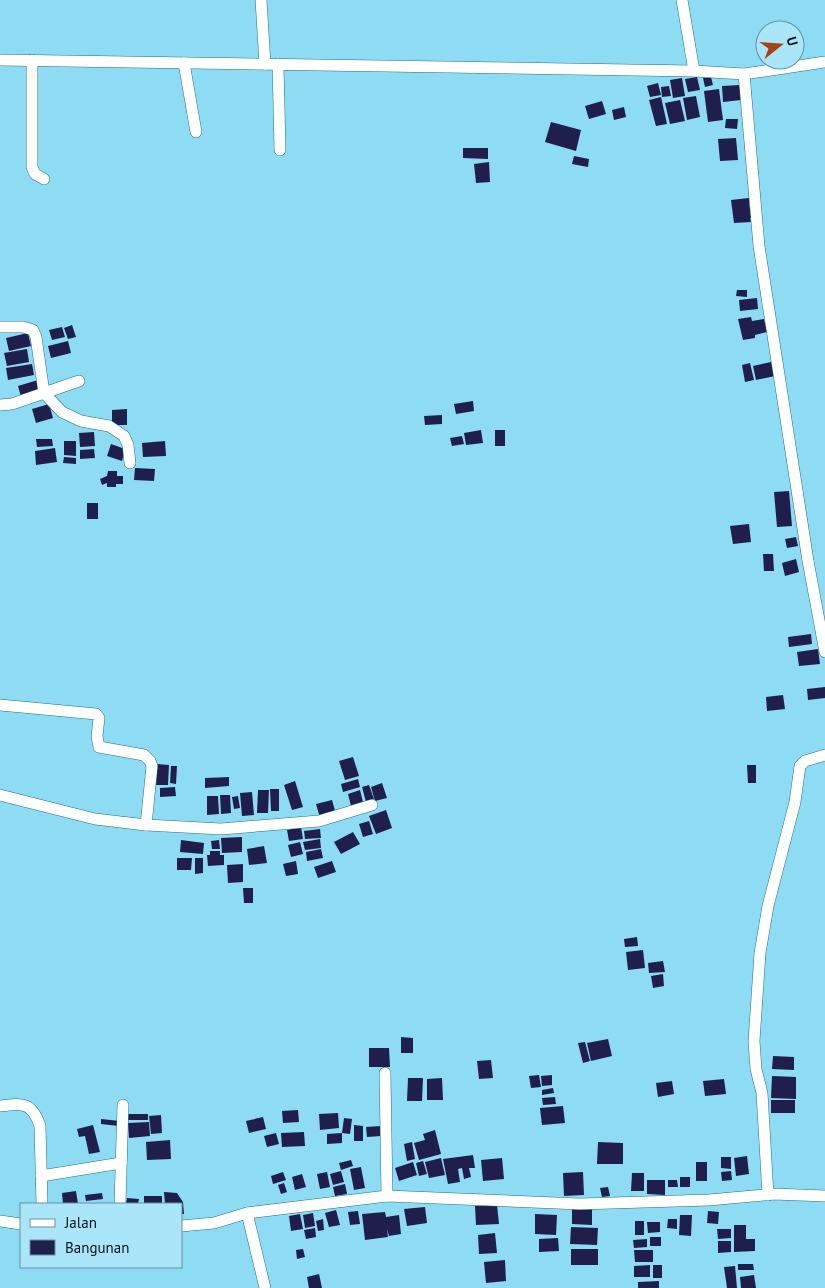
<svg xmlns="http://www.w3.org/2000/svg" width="825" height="1288" viewBox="0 0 825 1288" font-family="'PT Sans',sans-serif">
	<rect width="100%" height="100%" fill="#8edbf4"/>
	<!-- building -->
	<g fill="#201e4c">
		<path d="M697,77l3,13 -12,2 -3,-13z"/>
		<path d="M711,77l2,8 -8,2 -2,-9z"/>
		<path d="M682,78l3,18 -12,2 -3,-18z"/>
		<path d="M658,83l3,12 -11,2 -3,-11z"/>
		<path d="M740,85l1,15 -18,2 -1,-16z"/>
		<path d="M669,86l2,10 -9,1 -1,-10z"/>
		<path d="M719,89l4,31 -15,2 -4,-31z"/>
		<path d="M696,96l4,21 -13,3 -4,-22z"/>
		<path d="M661,97l6,27 -11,2 -7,-26z"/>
		<path d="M680,100l5,21 -15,3 -5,-21z"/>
		<path d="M602,101l4,13 -17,5 -4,-13z"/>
		<path d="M624,107l2,10 -12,3 -2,-10z"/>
		<path d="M726,119h12l-1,10 -12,-1z"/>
		<path d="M551,122l30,8 -5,21 -31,-9z"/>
		<path d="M736,138l2,22 -18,1 -2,-22z"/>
		<path d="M463,148h25v11l-25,-1z"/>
		<path d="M574,156l15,3 -1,8 -16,-3z"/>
		<path d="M489,162l1,20 -14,1 -2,-19z"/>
		<path d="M749,198l1,11 3,-1 1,10h-4l1,4 -17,1 -3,-23z"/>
		<path d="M737,290h10v7l-11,-1z"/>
		<path d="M757,298l1,11 -18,2 -1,-11z"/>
		<path d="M751,317l1,4 12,-2 3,13 -12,3v3l-12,2 -5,-21z"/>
		<path d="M72,325l4,12 -8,2 -4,-11z"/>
		<path d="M62,327l3,10 -13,3 -3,-10z"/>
		<path d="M28,333l3,13 -22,5 -3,-13z"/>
		<path d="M68,341l3,12 -20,5 -3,-12z"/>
		<path d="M27,349l2,13 -22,4 -3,-13z"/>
		<path d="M771,362l4,14 -19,4 -3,-14z"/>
		<path d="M750,363l4,17 -9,2 -3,-17z"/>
		<path d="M32,364l2,11 -26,5 -2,-12z"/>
		<path d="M38,380l3,12 -20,5 -3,-11z"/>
		<path d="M473,401l1,10 -18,3 -2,-10z"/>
		<path d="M49,404l4,14 -17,5 -4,-14z"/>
		<path d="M127,409v16h-15v-15z"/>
		<path d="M442,415v9l-17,1 -1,-9z"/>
		<path d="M481,430l2,13 -17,2 -2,-12z"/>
		<rect x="495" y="430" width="10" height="16"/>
		<path d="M94,432l1,14 -15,1 -1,-14z"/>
		<path d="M462,436l2,8 -12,2 -2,-8z"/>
		<path d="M36,439h16l1,7 -16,1z"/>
		<path d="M64,441h12v15l-12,-1z"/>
		<path d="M165,441l1,15 -23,1 -1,-14z"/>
		<path d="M111,444l14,5 -3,12 -15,-5z"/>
		<path d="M55,448l2,14 -21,3 -1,-14z"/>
		<path d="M94,449l1,9 -15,1v-9z"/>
		<path d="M64,457l12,1v6l-13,-1z"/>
		<path d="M135,468l20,1 -1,12 -20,-1z"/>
		<path d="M108,471h9v5h6v8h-7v3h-9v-4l-5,2 -2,-6 7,-3z"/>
		<path d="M789,491l3,35 -15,1 -3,-35z"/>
		<rect x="87" y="503" width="11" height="16"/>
		<path d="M749,524l2,18 -18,2 -3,-18z"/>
		<path d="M796,537l2,9 -11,2 -2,-9z"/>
		<path d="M763,554h10l1,17h-10z"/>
		<path d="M796,559l3,13 -14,4 -3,-13z"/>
		<path d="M811,634l1,10 -23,3 -1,-10z"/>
		<path d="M818,649l2,15 -21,2 -2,-14z"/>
		<path d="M825,687v11l-17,2 -1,-11z"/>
		<path d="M783,695l2,14 -18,2 -1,-14z"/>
		<path d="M353,757l6,19 -14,4 -6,-19z"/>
		<path d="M157,764l12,1 -1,20h-12z"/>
		<path d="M747,765h9v18h-8z"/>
		<path d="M171,766h6l-1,18 -6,-1z"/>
		<path d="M229,777v9l-24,2v-10z"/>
		<path d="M358,779l2,8 -17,5 -2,-8z"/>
		<path d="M295,781l8,26 -11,3 -8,-25z"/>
		<path d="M382,783l5,15 -12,3 -4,-14z"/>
		<path d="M369,785l5,14 -8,3 -4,-15z"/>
		<path d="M175,787l1,9 -16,1v-9z"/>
		<path d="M270,789h9v22h-8z"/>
		<path d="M258,790h11l-1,23h-11z"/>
		<path d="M360,790l3,12 -12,4 -3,-12z"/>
		<path d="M252,792l2,23 -12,1 -2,-23z"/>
		<path d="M220,795h10l1,18 -10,1z"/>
		<path d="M207,796h11l1,18 -12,1z"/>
		<path d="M238,796l2,12 -6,1 -2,-12z"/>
		<path d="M332,800l4,14 -16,4 -4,-14z"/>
		<path d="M386,810l6,18 -16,6 -7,-18z"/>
		<path d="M369,821l4,13 -10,3 -4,-13z"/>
		<path d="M301,827l2,12 -14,2 -2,-11z"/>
		<path d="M320,829l1,9 -16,1 -1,-8z"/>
		<path d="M353,832l7,12 -19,10 -7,-12z"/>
		<path d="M242,837v15l-20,1 -1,-15z"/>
		<path d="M320,839l1,9 -16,2 -2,-8z"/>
		<path d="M181,840l23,3 -1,11 -23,-2z"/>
		<path d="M219,840l1,9h-8l-1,-8z"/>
		<path d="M300,842l3,12 -12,3 -3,-12z"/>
		<path d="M264,846l3,17 -18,2 -2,-16z"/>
		<path d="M321,849l2,9 -16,3 -1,-9z"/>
		<path d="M210,851h10v4h4v10l-16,1 -1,-11h3z"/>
		<path d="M177,858h15l-1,12h-14z"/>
		<path d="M195,858h8v15l-8,1z"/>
		<path d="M296,861l2,13 -12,2 -3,-12z"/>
		<path d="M332,861l4,11 -18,6 -4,-11z"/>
		<path d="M243,864v18l-15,1 -1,-18z"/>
		<path d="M243,888h10v15h-9z"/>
		<path d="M637,937l1,9 -13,1 -1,-8z"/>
		<path d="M643,950l2,18 -17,2 -2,-18z"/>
		<path d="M663,961l2,11 -16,1 -1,-10z"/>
		<path d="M663,974l1,12 -11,2 -2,-12z"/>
		<path d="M401,1037l12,1v15h-12z"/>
		<path d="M608,1039l4,17 -21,5 -4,-18z"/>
		<path d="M585,1042l5,19 -7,2 -5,-20z"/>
		<path d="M369,1048h20l1,19h-21z"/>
		<path d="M773,1056l21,1v13l-22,-1z"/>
		<path d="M491,1060l2,18 -14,1 -2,-18z"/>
		<path d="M539,1075l2,12 -10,1 -2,-12z"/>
		<path d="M552,1075v10l-10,1 -1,-10z"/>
		<path d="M772,1076l24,1v22l-25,-1z"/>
		<path d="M408,1078h15l-1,23h-15z"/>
		<path d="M442,1078l1,22h-16v-21z"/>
		<path d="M724,1079l2,15 -21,2 -2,-15z"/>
		<path d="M672,1081l2,13 -16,3 -2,-14z"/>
		<path d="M553,1088l1,5 -12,2v-5z"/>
		<path d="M555,1097l1,7 -13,1 -1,-7z"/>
		<rect x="771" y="1100" width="24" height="13"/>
		<path d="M563,1106l2,17 -23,2 -2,-17z"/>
		<path d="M298,1110l1,12 -16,1 -1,-12z"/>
		<path d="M338,1113l1,15 -19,2 -1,-16z"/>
		<rect x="128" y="1114" width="20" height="6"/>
		<path d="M161,1115l1,18 -11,1 -2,-18z"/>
		<path d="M263,1117l3,12 -17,4 -3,-12z"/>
		<path d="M344,1118l8,1 -2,15 -8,-1z"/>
		<path d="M101,1119l19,2 -1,5 -18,-2z"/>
		<path d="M149,1122l1,14 -21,2 -1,-15z"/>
		<path d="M93,1125l7,27 -11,2 -4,-18 -6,1 -2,-8z"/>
		<path d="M354,1125l9,1v15h-9z"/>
		<path d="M381,1126v10l-14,1 -1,-10z"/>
		<path d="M435,1130l6,24 -22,6 -5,-17 11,-3 -2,-6z"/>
		<path d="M304,1132l1,14 -23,1 -1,-14z"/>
		<path d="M276,1133l3,11 -12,3 -3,-11z"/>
		<path d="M342,1133v10l-15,1v-10z"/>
		<path d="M170,1140l1,19 -24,1 -1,-18z"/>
		<path d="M412,1142l3,17 -8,2 -3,-17z"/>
		<path d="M598,1142l25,1v21h-26z"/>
		<path d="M473,1155l2,13h-6l2,9 -7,2 -2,-11 -4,1 2,13 -12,2 -5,-25z"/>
		<path d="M747,1156l2,18 -13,2 -2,-18z"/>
		<path d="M721,1157h10v12l-10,-1z"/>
		<path d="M441,1158l4,17 -16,3 -4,-16z"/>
		<path d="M502,1158l2,21 -21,2 -2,-21z"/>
		<path d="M351,1160l2,6 -12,4 -2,-7z"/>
		<path d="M423,1161l4,13 -8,2 -3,-13z"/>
		<path d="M413,1162l4,13 -18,6 -4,-13z"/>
		<rect x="696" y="1162" width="11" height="19"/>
		<path d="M361,1167l4,21 -11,2 -4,-21z"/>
		<path d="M341,1171l3,11 -11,3 -3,-11z"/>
		<path d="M731,1171l1,9 -10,1 -1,-9z"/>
		<path d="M283,1172l3,8 -13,4 -2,-8z"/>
		<path d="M327,1172l3,15 -10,2 -3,-15z"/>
		<path d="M583,1172l1,23 -20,1 -1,-23z"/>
		<path d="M632,1173h12v18h-13z"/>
		<path d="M302,1174l4,13 -11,3 -3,-13z"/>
		<rect x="680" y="1177" width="10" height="10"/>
		<path d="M647,1180h18v15l-18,-1z"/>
		<path d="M668,1180h9l1,7h-10z"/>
		<path d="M284,1183l3,9 -6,2 -3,-9z"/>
		<path d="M345,1184l2,10 -12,2 -2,-9z"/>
		<path d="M608,1187l2,9 -8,1 -2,-9z"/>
		<path d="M76,1191l2,13h-15l-1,-11z"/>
		<path d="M164,1192l13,1 6,9 1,12h-3v-10h-16z"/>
		<path d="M102,1193l1,6 -17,2 -1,-6z"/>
		<rect x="144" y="1196" width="18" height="8"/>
		<path d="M127,1198l12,1 -1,5h-12z"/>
		<path d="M497,1205l2,19 -23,1 -1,-19z"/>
		<path d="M425,1207l2,16 -20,3 -3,-17z"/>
		<path d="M572,1209h20v16l-20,-1z"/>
		<path d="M336,1210l4,15 -11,2 -4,-14z"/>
		<path d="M358,1211l2,13 -10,1 -2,-13z"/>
		<path d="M708,1211l11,1 -1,12 -11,-1z"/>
		<path d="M385,1212l1,5 13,-2 2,19 -12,2 -2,-7 1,8 -23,3 -3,-26z"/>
		<path d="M313,1213l2,13 -10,2 -2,-13z"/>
		<path d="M300,1214l3,15 -12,2 -2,-15z"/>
		<path d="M535,1214l22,1 -1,20 -21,-1z"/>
		<path d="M680,1215h12l-1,21 -12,-1z"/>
		<path d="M323,1219l1,11 -6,1 -2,-10z"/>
		<path d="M668,1219h9v10l-10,-1z"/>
		<rect x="635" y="1221" width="9" height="14"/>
		<path d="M647,1222h13v10l-12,1z"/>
		<path d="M734,1225h12v14h9v12l-21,1z"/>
		<path d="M571,1227l27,1 -1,17 -27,-1z"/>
		<path d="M315,1228l1,9 -10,2 -2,-9z"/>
		<path d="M717,1229h14v9l-13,1z"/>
		<path d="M495,1233l2,20 -18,1 -1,-19z"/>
		<rect x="650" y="1237" width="11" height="9"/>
		<path d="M558,1238l1,13 -20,1v-13z"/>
		<path d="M647,1239v8l-13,1 -1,-8z"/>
		<path d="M718,1241h13v11l-13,1z"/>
		<path d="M303,1249l2,8 -8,2 -1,-9z"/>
		<rect x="571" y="1249" width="27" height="16"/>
		<path d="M634,1250h19v12h-18z"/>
		<path d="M505,1260l1,21 -20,2 -2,-21z"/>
		<path d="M738,1264h15l1,6h-16z"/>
		<path d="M650,1265v12h-16v-11z"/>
		<rect x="653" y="1265" width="9" height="13"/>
		<path d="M735,1266l2,22h-10l-3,-21z"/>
		<path d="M319,1274l3,14h-13l-2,-11z"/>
		<path d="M754,1275l2,13h-15l-1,-11z"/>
		<path d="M659,1281v7h-21v-6z"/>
	</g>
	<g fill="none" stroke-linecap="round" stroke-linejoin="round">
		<!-- minor casing -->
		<g stroke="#1f7188" stroke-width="12">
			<g id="minor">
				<path d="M261,0l4,64"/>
				<path d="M682,0l12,71"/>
				<path d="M0,60l694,11 50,3 81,-12"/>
				<path d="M32,60v107l3,7 9,5"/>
				<path d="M184,63l12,69"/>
				<path d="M278,64l2,86"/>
				<path d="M744,74l15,172 49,315 17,91"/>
				<path d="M0,327h23l10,3 3,7 8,56 18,19 19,9 28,5 15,10 4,9 2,18"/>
				<path d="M0,405l12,-1 67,-23"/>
				<path d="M0,705l96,9 3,4 -2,18 2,11 45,8 6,6 2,5 -6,59"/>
				<path d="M0,795l95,24 51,6 75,4 98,-8 53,-16"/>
				<path d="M385,1073l2,123"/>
				<path d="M0,1106c23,-3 32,-4 40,20l2,78"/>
				<path d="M41,1176l80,-13"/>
				<path d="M768,1195l-6,-102 -6,-24 -2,-28 6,-88 8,-47 27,-104 5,-36 5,-5 20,-6"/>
				<path d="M120,1204l3,-99"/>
				<path d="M247,1213l18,75"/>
				<path d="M0,1221l21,3"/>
				<path d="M181,1226l33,-3 33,-10 140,-17 193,8 129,-4 65,-6 51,2"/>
			</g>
		</g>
		<!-- minor -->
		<use href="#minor" stroke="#fff" stroke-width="11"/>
	</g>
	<!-- legend -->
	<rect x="20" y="1203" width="162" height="65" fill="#aae5f9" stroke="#6692a1"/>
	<rect x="30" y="1219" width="25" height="8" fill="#ffffff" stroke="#6692a1"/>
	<text x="65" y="1228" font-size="15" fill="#00151c">Jalan</text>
	<rect x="30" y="1240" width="25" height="15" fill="#201e4c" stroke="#6692a1"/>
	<text x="65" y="1253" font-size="15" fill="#00151c">Bangunan</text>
	<!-- north arrow -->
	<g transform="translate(780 45) rotate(73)"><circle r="24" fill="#aae5f9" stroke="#6692a1"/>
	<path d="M0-4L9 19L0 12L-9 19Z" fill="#a74116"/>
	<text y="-8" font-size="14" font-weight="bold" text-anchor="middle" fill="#00151c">U</text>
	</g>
</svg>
